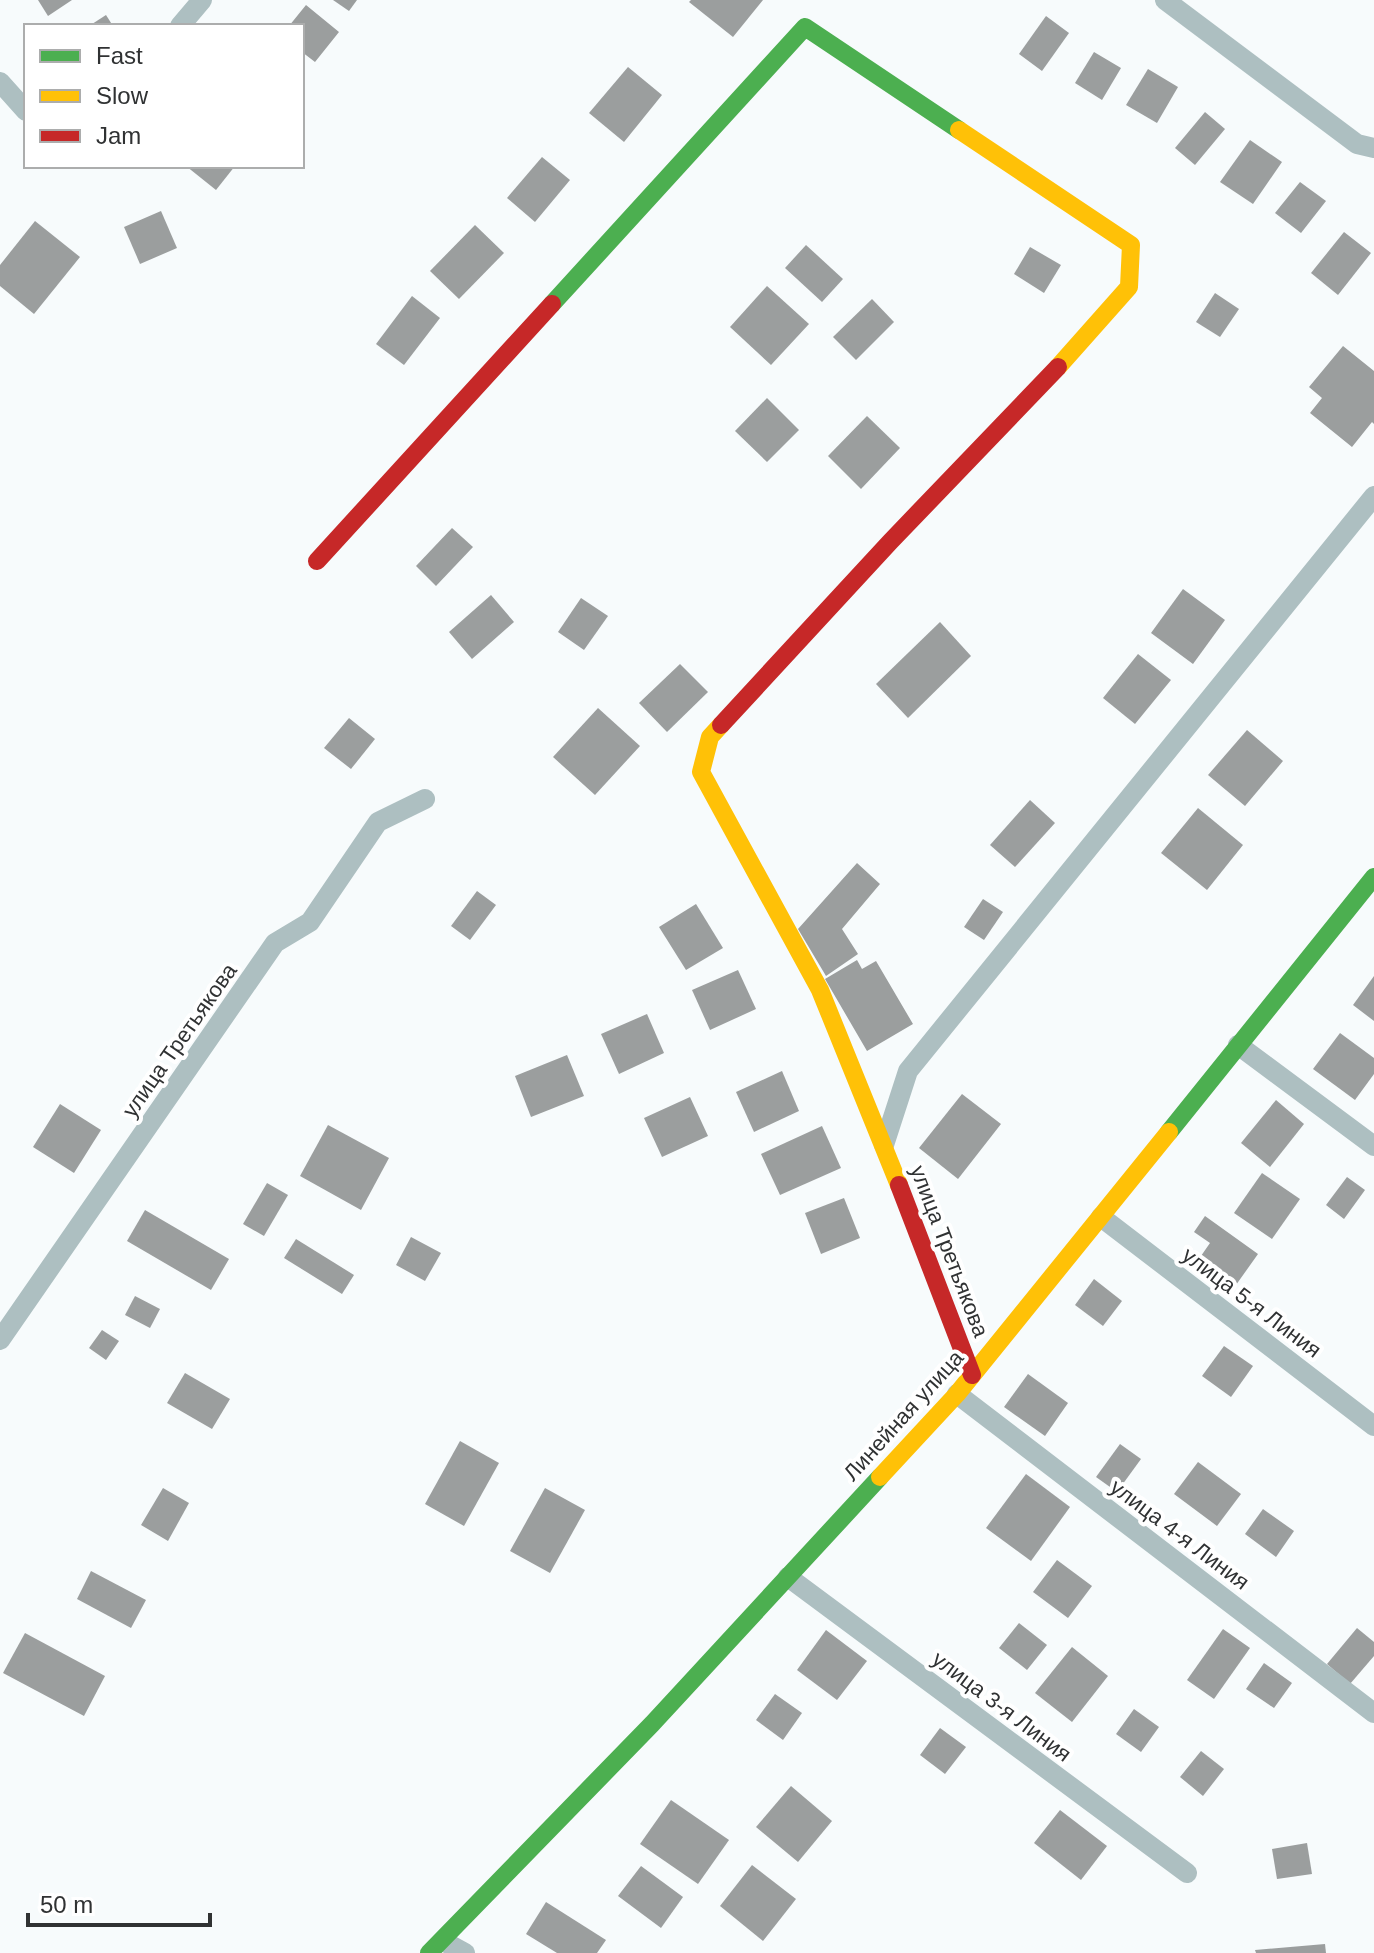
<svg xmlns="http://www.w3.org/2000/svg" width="1374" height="1953" viewBox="0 0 1374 1953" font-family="Helvetica,sans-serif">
	<rect width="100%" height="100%" fill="#f7fbfc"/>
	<!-- building -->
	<g fill="#9b9e9e">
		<path d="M38,0h34l-24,16z"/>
		<path d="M333,0h24l-8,11z"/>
		<path d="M691,0h72l-30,37 -44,-35z"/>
		<path d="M306,5l33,27 -24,30 -13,-10v-26h-13z"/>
		<path d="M106,15l7,11h-24z"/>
		<path d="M1046,16l23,17 -27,38 -23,-17z"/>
		<path d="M1094,52l27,16 -19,32 -27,-17z"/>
		<path d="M628,67l34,28 -38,47 -35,-29z"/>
		<path d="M1148,69l30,18 -21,36 -31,-18z"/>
		<path d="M1205,112l20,17 -30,36 -20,-17z"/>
		<path d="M1250,140l32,22 -29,42 -33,-22z"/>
		<path d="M542,157l28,23 -35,42 -28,-24z"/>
		<path d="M186,166h49l-19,24z"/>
		<path d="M1300,182l26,19 -25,32 -26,-20z"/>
		<path d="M161,211l16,37 -37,16 -16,-37z"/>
		<path d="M35,221l45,36 -46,57 -34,-28v-21z"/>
		<path d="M475,225l29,28 -45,46 -29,-28z"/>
		<path d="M1344,232l27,21 -33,42 -27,-22z"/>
		<path d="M806,245l37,34 -21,23 -37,-34z"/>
		<path d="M1030,247l31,18 -17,28 -30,-19z"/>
		<path d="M767,286l42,38 -38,41 -41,-38z"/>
		<path d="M1215,293l24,16 -19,28 -24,-15z"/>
		<path d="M412,296l28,22 -36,47 -28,-21z"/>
		<path d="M872,299l22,23 -38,38 -23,-23z"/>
		<path d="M1343,346l31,25v53l-2,-2 -20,25 -42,-34 12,-15 -13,-11z"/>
		<path d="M767,398l32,32 -32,32 -32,-31z"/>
		<path d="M867,416l33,32 -39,41 -33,-33z"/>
		<path d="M452,528l21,19 -37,39 -20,-20z"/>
		<path d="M1183,589l42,31 -32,44 -42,-31z"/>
		<path d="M491,595l23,27 -42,37 -23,-27z"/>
		<path d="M581,598l27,18 -24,34 -26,-18z"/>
		<path d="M940,622l31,34 -63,62 -32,-34z"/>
		<path d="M1138,654l33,26 -36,44 -32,-26z"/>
		<path d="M680,664l28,28 -41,40 -28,-29z"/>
		<path d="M598,708l42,38 -45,49 -42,-38z"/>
		<path d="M349,718l26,21 -24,30 -27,-21z"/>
		<path d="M1247,730l36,31 -38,45 -37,-31z"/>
		<path d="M1030,800l25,23 -40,44 -25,-22z"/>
		<path d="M1198,808l45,37 -36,45 -46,-37z"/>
		<path d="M857,863l23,21 -38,45 16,25 -32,22 -28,-47z"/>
		<path d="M477,891l19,14 -26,35 -19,-14z"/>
		<path d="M983,899l20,13 -19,28 -20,-13z"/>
		<path d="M696,904l27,44 -37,22 -27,-43z"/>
		<path d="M857,960l5,9 14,-8 37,63 -46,27 -42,-72z"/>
		<path d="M738,970l18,39 -46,21 -18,-40z"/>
		<path d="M1374,976v45l-21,-16z"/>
		<path d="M647,1014l17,39 -45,21 -18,-40z"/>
		<path d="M1340,1033l34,25v16l-19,26 -42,-31z"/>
		<path d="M567,1055l17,41 -53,21 -16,-41z"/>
		<path d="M782,1071l17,40 -45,21 -18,-40z"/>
		<path d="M962,1094l39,30 -43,55 -39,-31z"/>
		<path d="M690,1097l18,39 -46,21 -18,-39z"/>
		<path d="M1276,1100l28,24 -34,43 -29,-24z"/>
		<path d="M60,1104l41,26 -27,43 -41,-26z"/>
		<path d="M328,1125l61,33 -28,52 -61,-34z"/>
		<path d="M822,1126l19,42 -61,27 -19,-41z"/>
		<path d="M1262,1173l38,26 -28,40 -38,-26z"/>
		<path d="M1347,1177l18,13 -21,29 -18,-14z"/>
		<path d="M267,1183l21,12 -24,41 -21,-12z"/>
		<path d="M844,1198l16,40 -39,16 -16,-41z"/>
		<path d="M145,1210l84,49 -18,31 -84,-49z"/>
		<path d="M1205,1216l53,38 -27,38 -37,-26 16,-23 -16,-11z"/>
		<path d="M411,1237l30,16 -16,28 -29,-16z"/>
		<path d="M296,1239l58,36 -12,19 -58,-36z"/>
		<path d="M1094,1279l28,22 -19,25 -28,-21z"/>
		<path d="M135,1296l25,13 -10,19 -25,-13z"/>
		<path d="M102,1330l17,11 -13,19 -17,-12z"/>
		<path d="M1224,1346l29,20 -22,31 -29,-21z"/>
		<path d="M185,1373l45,26 -18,30 -45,-26z"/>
		<path d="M1028,1374l40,29 -23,33 -41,-29z"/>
		<path d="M460,1441l39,22 -35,63 -39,-22z"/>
		<path d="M1120,1444l21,15 -24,33 -21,-15z"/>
		<path d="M1198,1462l43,32 -24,32 -43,-32z"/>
		<path d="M1026,1474l44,33 -39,54 -45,-33z"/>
		<path d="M163,1488l26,15 -21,38 -27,-16z"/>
		<path d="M545,1488l40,22 -35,63 -40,-22z"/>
		<path d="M1263,1509l31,22 -18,26 -31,-23z"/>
		<path d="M1057,1560l35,26 -24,32 -35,-26z"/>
		<path d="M91,1571l55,29 -15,28 -54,-29z"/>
		<path d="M1019,1623l28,22 -20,25 -28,-22z"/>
		<path d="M1357,1628l17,14v14l-24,28 -23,-20z"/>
		<path d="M1223,1629l27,19 -36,51 -27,-19z"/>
		<path d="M826,1630l41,31 -30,39 -40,-30z"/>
		<path d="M25,1633l80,43 -21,40 -81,-43z"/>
		<path d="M1072,1647l36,29 -36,46 -37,-29z"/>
		<path d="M1264,1663l28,20 -18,25 -28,-19z"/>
		<path d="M775,1694l27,19 -19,27 -27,-20z"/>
		<path d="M1134,1709l25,18 -18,25 -25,-18z"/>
		<path d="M940,1728l26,19 -21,27 -25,-19z"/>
		<path d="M1201,1751l23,18 -21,27 -23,-19z"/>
		<path d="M791,1786l41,35 -34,41 -42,-35z"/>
		<path d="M671,1800l58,40 -31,44 -58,-40z"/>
		<path d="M1060,1810l47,36 -26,34 -47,-37z"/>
		<path d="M1307,1843l5,31 -35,5 -5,-30z"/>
		<path d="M752,1865l44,34 -33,42 -43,-35z"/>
		<path d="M641,1866l42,31 -22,31 -43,-32z"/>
		<path d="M546,1902l60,38 -9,13h-40l-31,-19z"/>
		<path d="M1325,1944l1,9h-70l-1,-3z"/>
	</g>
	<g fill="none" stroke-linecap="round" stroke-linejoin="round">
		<!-- street -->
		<g stroke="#adbfc1" stroke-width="20">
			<path d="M1165,0l192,144 17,4"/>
			<path d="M180,26l22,-26"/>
			<path d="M0,82l26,29"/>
			<path d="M1238,1045l136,101"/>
			<path d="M884,1145l24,-74 466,-575"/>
			<path d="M1101,1217l273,209"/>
			<path d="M0,1340l275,-397 35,-21 68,-100 47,-23"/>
			<path d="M957,1394l417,319"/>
			<path d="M788,1577l399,296"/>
			<path d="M443,1941l22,12"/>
		</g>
		<!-- fast -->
		<g stroke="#4caf50" stroke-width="18">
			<path d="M552,304l253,-277 154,103"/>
			<path d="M1169,1132l205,-255"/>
			<path d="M429,1953l223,-229 228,-247"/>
		</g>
		<!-- slow -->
		<g stroke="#ffc107" stroke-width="18">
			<path d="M959,130l172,115 -2,42 -71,80"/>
			<path d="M721,725l-11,12 -9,35 119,218 79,195"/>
			<path d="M880,1477l77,-83 212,-262"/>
		</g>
		<!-- jam -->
		<g stroke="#c62828" stroke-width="18">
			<path d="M317,561l235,-257"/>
			<path d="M721,725l169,-183 168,-175"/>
			<path d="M899,1185l73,190"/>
		</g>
	</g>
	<g text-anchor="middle" stroke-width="8" stroke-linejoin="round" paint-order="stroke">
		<!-- street labels -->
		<g font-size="22" fill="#303233" stroke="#fff">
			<text transform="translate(179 1040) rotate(-55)" y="8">улица Третьякова</text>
			<text transform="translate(950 1251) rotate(69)" y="8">улица Третьякова</text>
			<text transform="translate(1252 1302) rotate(37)" y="8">улица 5-я Линия</text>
			<text transform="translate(903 1415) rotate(-48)" y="8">Линейная улица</text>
			<text transform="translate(1180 1534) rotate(37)" y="8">улица 4-я Линия</text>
			<text transform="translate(1002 1706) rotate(37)" y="8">улица 3-я Линия</text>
		</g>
	</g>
	<!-- legend -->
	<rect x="24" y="24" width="280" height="144" fill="#ffffff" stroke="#acadad" stroke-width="2"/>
	<rect x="40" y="50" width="40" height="12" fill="#4caf50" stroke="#acadad" stroke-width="2"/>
	<text x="96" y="64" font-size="24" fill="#303233">Fast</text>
	<rect x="40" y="90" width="40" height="12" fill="#ffc107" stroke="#acadad" stroke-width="2"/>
	<text x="96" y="104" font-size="24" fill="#303233">Slow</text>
	<rect x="40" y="130" width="40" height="12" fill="#c62828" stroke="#acadad" stroke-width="2"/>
	<text x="96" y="144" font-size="24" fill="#303233">Jam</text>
	<!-- scale -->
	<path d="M28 1913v12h182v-12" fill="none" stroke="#303233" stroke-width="4"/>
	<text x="40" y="1913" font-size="24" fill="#303233" stroke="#ffffff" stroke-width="6" paint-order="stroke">50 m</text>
</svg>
